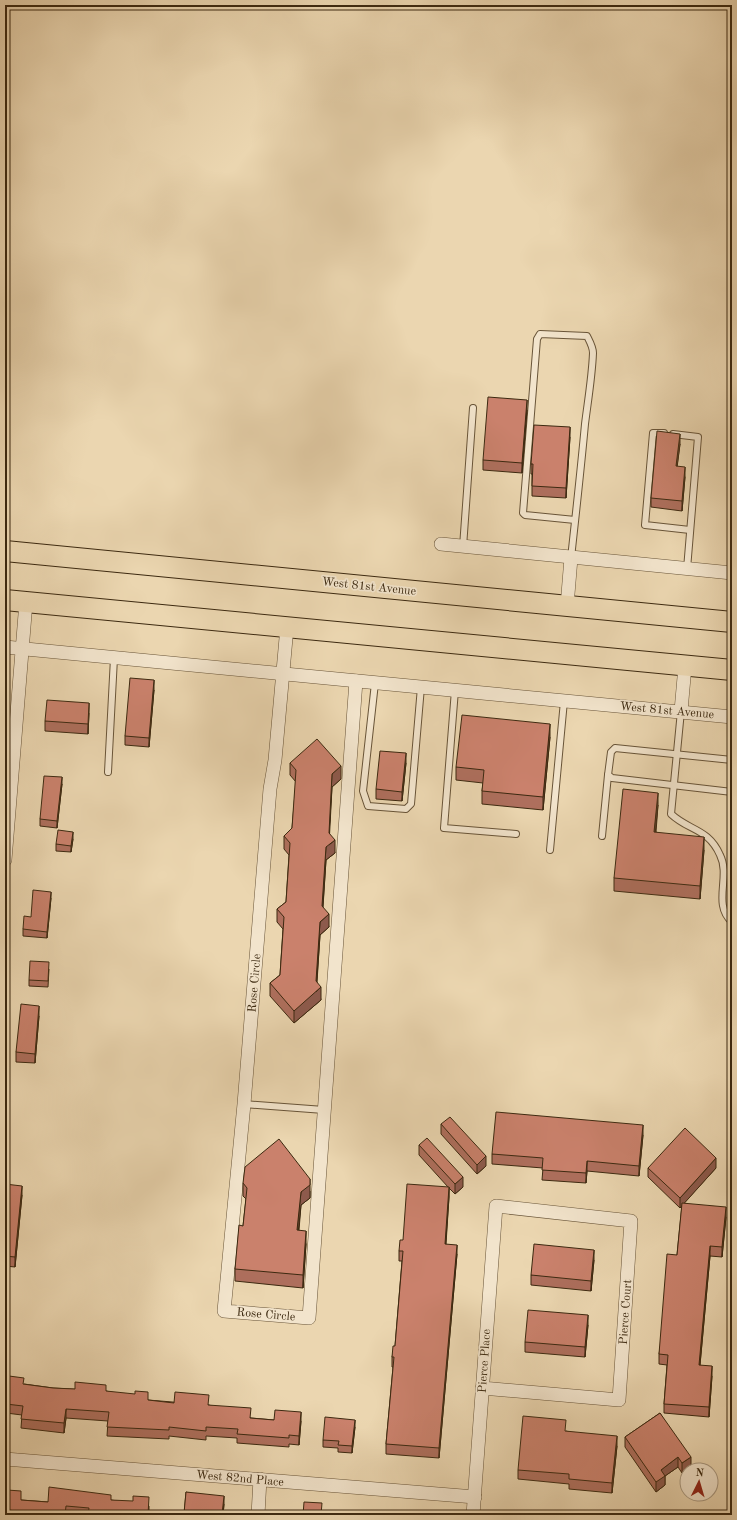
<svg xmlns="http://www.w3.org/2000/svg" width="737" height="1520" viewBox="0 0 737 1520" font-family="'Old Standard TT',serif">
	<rect width="100%" height="100%" fill="#ebd6b0"/>
	<filter id="stains"><feTurbulence type="fractalNoise" baseFrequency=".005" numOctaves="4"/><feColorMatrix values="0 0 0 0 .2 0 0 0 0 .09 0 0 0 0 .02 0 0 0 .5 -.17"/></filter>
	<radialGradient id="worn" r=".72"><stop offset=".6" stop-color="#630" stop-opacity="0"/><stop offset="1" stop-color="#630" stop-opacity=".3"/></radialGradient>
	<g fill="none" stroke-linecap="round" stroke-linejoin="round">
		<!-- service casing -->
		<g stroke="#685438" stroke-width="8">
			<g id="service">
				<path d="M664,433h-11l-8,92 45,5"/>
				<path d="M673,434l25,3 -11,132"/>
				<path d="M732,522v13"/>
				<path d="M463,547l10,-139"/>
				<path d="M571,558c5,-45 10,-90 14,-134 3,-24 7,-47 8,-71 0,-6 -3,-11 -6,-17l-47,-2 -3,5 -14,174 2,2 50,5"/>
				<path d="M375,683l-12,108 5,15 38,3 5,-5 10,-117"/>
				<path d="M455,690l-11,138 72,6"/>
				<path d="M681,711l-10,103c18,17 37,14 49,41 11,22 -8,49 12,67"/>
				<path d="M732,760l-117,-12 -4,4 -3,23 4,3 120,14"/>
				<path d="M108,772l6,-114"/>
				<path d="M602,836l6,-61"/>
				<path d="M550,850l14,-149"/>
				<path d="M244,1104l80,6"/>
			</g>
		</g>
		<!-- minor casing -->
		<g stroke="#685438" stroke-width="14">
			<g id="minor">
				<path d="M441,544l291,29"/>
				<path d="M567,606l4,-48"/>
				<path d="M287,627l-12,133 -5,29 -26,315 -20,207 85,7 47,-637"/>
				<path d="M5,647l727,70"/>
				<path d="M681,711l4,-45"/>
				<path d="M5,860l21,-258"/>
				<path d="M5,1459l470,38"/>
				<path d="M258,1515l2,-36"/>
				<path d="M473,1515l23,-309 135,15 -12,179 -137,-12"/>
			</g>
		</g>
		<!-- primary casing -->
		<g stroke="#3c2910" stroke-width="22">
			<g id="primary">
				<path d="M5,551l727,71"/>
				<path d="M5,600l727,70"/>
			</g>
		</g>
		<!-- service -->
		<use href="#service" stroke="#f2e4cc" stroke-width="6"/>
		<!-- minor -->
		<use href="#minor" stroke="#f2e4cc" stroke-width="13"/>
		<!-- primary -->
		<use href="#primary" stroke="#ebd6b0" stroke-width="20"/>
	</g>
	<!-- wall -->
	<g fill="#ae6f5d" stroke="#3c2910">
		<path d="M527,410l-5,63 -39,-3v-10z"/>
		<path d="M570,437l-4,61 -34,-2v-22h-1v-10z"/>
		<path d="M680,444l-3,22 8,11 -3,34 -31,-4v-9z"/>
		<path d="M154,690l-5,57 -24,-2v-9z"/>
		<path d="M89,713l-1,21 -43,-3v-10z"/>
		<path d="M550,737l-7,73 -61,-6v-13l1,-8 -27,-3v-13z"/>
		<path d="M290,763l51,16 -9,8 -3,47 6,19 -9,7 -3,47 6,20 -9,8 -3,47 4,18 -27,23 -24,-27v-13l10,-8 3,-46 -6,-7v-13l9,-7 3,-47 -5,-6v-13l8,-8 4,-46 -6,-7z"/>
		<path d="M406,763l-4,38 -26,-2v-10z"/>
		<path d="M62,784l-5,44 -17,-2v-7z"/>
		<path d="M658,805l-2,27 48,18 -4,49 -86,-8v-13z"/>
		<path d="M73,839l-2,13 -15,-1v-7z"/>
		<path d="M51,898l-4,40 -24,-2v-7l8,-12z"/>
		<path d="M49,969l-1,18 -19,-1v-6z"/>
		<path d="M39,1016l-4,47 -19,-1v-10z"/>
		<path d="M441,1124l45,42 -9,8 -36,-40z"/>
		<path d="M643,1135l-4,41 -52,-5 -1,12 -44,-3 1,-12 -51,-4v-10z"/>
		<path d="M419,1145l44,42 -8,7 -6,-6v9l-3,47 11,10 -18,204 -53,-4v-10l7,-77h-1v-10l3,-11 7,-85h-3v-10l49,-64 -29,-32z"/>
		<path d="M648,1168h68l-32,35 42,14 -4,40 -12,-1 -10,109 12,11 -3,41 -45,-4v-9l3,-39 -8,-1v-10l18,-99 5,-50 -2,3 -32,-31z"/>
		<path d="M243,1183l67,8v7l-9,7 -2,25 7,14 -3,44 -68,-7v-12l8,-43 3,-27 -3,-3z"/>
		<path d="M5,1184l17,11 -7,72 -10,-1z"/>
		<path d="M594,1260l-3,31 -60,-6v-10z"/>
		<path d="M588,1325l-3,32 -60,-5v-10z"/>
		<path d="M24,1384l29,4 53,3 42,9 61,5 42,13 23,2 27,1 -2,24 -10,-1v3l-52,-4v-5l-31,-2v4l-37,-4v3l-62,-3 1,-15 -42,-3 -2,15 -43,-5 1,-13 -16,-2v-9z"/>
		<path d="M660,1413l31,54 -9,6 -4,-6 -13,9v9l-9,7 -31,-45v-10z"/>
		<path d="M355,1427l-3,26 -14,-1v-4l-15,-1v-7z"/>
		<path d="M566,1431l51,15 -5,47 -43,-4v-5l-51,-5v-9z"/>
		<path d="M5,1484l2,6 14,10 27,2 63,-2 38,6v9h-78l-5,-1v1h-61z"/>
		<path d="M186,1492l38,12 -1,11h-39z"/>
	</g>
	<!-- shaded-wall -->
	<g fill="#8d5a4c" stroke="#3c2910">
		<path d="M527,400v10l-5,63v-10z"/>
		<path d="M570,427v10l-4,61v-10z"/>
		<path d="M680,434v10l-4,32v-10z"/>
		<path d="M685,467v10l-3,34v-10z"/>
		<path d="M154,680v10l-5,57v-9z"/>
		<path d="M89,703v10l-1,21v-10z"/>
		<path d="M550,724v13l-7,73v-13z"/>
		<path d="M406,753v10l-4,38v-9z"/>
		<path d="M341,766v13l-9,8 -3,58 6,-5v13l-9,7 -4,59v-13l4,-59 3,-14 3,-59z"/>
		<path d="M62,777v7l-5,44v-7z"/>
		<path d="M658,793v12l-4,40v-13z"/>
		<path d="M73,832v7l-2,13v-6z"/>
		<path d="M704,837v13l-4,49v-13z"/>
		<path d="M51,892v6l-4,40v-6z"/>
		<path d="M329,914v13l-9,8 -4,57 5,-5v13l-27,23v-12l22,-30 4,-59z"/>
		<path d="M39,1006v10l-4,47v-9z"/>
		<path d="M643,1125v10l-4,41v-10z"/>
		<path d="M486,1156v10l-9,8v-9z"/>
		<path d="M716,1158v10l-36,40v-10z"/>
		<path d="M587,1161v10l-1,12v-10z"/>
		<path d="M463,1177v10l-8,7v-10z"/>
		<path d="M310,1179v19l-9,7 -4,38v-13l4,-38z"/>
		<path d="M22,1186v9l-7,72v-10z"/>
		<path d="M449,1187v10l-4,56v-9z"/>
		<path d="M726,1207v10l-4,40v-10z"/>
		<path d="M306,1231v13l-3,44v-13z"/>
		<path d="M457,1245v9l-18,204v-10z"/>
		<path d="M710,1246v10l-11,119v-10z"/>
		<path d="M594,1250v10l-3,31v-10z"/>
		<path d="M588,1315v10l-3,32v-10z"/>
		<path d="M712,1366v10l-3,41v-10z"/>
		<path d="M66,1409v9l-2,15v-10z"/>
		<path d="M301,1412v9l-2,24v-9z"/>
		<path d="M355,1420v7l-3,26v-7z"/>
		<path d="M617,1436v10l-5,47v-10z"/>
		<path d="M678,1457v10l-13,9v9l-9,7v-10l5,-12z"/>
		<path d="M691,1457v10l-9,6v-10z"/>
		<path d="M224,1496v8l-1,11h-1z"/>
	</g>
	<!-- building -->
	<g fill="#ca816c" stroke="#3c2910">
		<path d="M488,397l39,3 -5,63 -39,-3z"/>
		<path d="M534,425l36,2 -4,61 -34,-2 1,-22h-2z"/>
		<path d="M657,431l23,3 -4,32 9,1 -3,34 -31,-3z"/>
		<path d="M130,678l24,2 -5,58 -24,-2z"/>
		<path d="M47,700l42,3 -1,21 -43,-3z"/>
		<path d="M462,715l88,9 -7,73 -61,-6 2,-21 -28,-3z"/>
		<path d="M317,739l24,27 -9,8 -3,59 6,7 -9,7 -4,59 7,8 -9,8 -4,59 5,6 -27,24 -24,-28 10,-8 4,-58 -7,-8 9,-7 4,-59 -6,-7 8,-8 4,-58 -6,-7z"/>
		<path d="M380,751l26,2 -4,39 -26,-3z"/>
		<path d="M44,776l18,1 -5,44 -17,-2z"/>
		<path d="M623,789l35,4 -4,39 50,5 -4,49 -86,-8z"/>
		<path d="M58,830l15,2 -2,14 -15,-2z"/>
		<path d="M33,890l18,2 -4,40 -24,-3 1,-13 7,1z"/>
		<path d="M30,961l19,1 -1,19 -19,-1z"/>
		<path d="M21,1004l18,2 -4,48 -19,-2z"/>
		<path d="M496,1112l147,13 -4,41 -52,-5 -1,12 -44,-3 1,-12 -51,-4z"/>
		<path d="M450,1117l36,39 -9,9 -36,-41z"/>
		<path d="M685,1128l31,30 -36,40 -32,-30z"/>
		<path d="M427,1138l36,39 -8,7 -36,-39z"/>
		<path d="M279,1139l31,40v6l-9,7 -4,38 9,1 -3,44 -68,-6 4,-44 4,1 4,-38 -4,-5 2,-16z"/>
		<path d="M5,1184l17,2 -7,71 -10,-1z"/>
		<path d="M407,1184l42,3 -4,57 12,1 -18,203 -53,-4 8,-87h-2l1,-11h2l8,-95h-4l1,-11h3z"/>
		<path d="M682,1203l44,4 -4,40 -12,-1 -11,119 13,1 -3,41 -45,-3 4,-49 -9,-1 8,-100 10,1z"/>
		<path d="M534,1244l60,6 -3,31 -60,-6z"/>
		<path d="M528,1310l60,5 -3,32 -60,-5z"/>
		<path d="M9,1376l15,2 -1,6 30,4 22,1v-7l31,3v6l29,3v-3l13,1v8l26,3 1,-11 34,3 -1,10 43,3 -1,10 24,2 1,-10 26,2 -2,24 -10,-1v3l-52,-4 1,-5 -32,-2v4l-37,-4v3l-62,-3 2,-15 -43,-3 -2,14 -43,-4 2,-13 -17,-2z"/>
		<path d="M660,1413l31,44 -9,6 -4,-6 -17,13 4,6 -9,6 -31,-45z"/>
		<path d="M523,1416l43,4 -1,11 52,5 -5,47 -43,-4v-5l-51,-4z"/>
		<path d="M325,1417l30,3 -3,26 -14,-1 1,-4 -16,-1z"/>
		<path d="M5,1484h2v6l14,1v9l27,2 1,-15 62,8v5l22,1v-5l16,1 -1,18h-60l1,-7 -23,-2 -1,9h-30v-3l-30,-2z"/>
		<path d="M186,1492l38,4 -2,19h-19l-19,-2z"/>
		<path d="M304,1502l18,1 -1,12h-18z"/>
	</g>
	<g text-anchor="middle" stroke-width="3.5" stroke-linejoin="round" paint-order="stroke">
		<!-- street labels -->
		<g font-size="12" fill="#3c2910" stroke="#f2e4cc">
			<text transform="translate(369 586) rotate(6)" y="4">West 81st Avenue</text>
			<text transform="translate(667 710) rotate(5)" y="4">West 81st Avenue</text>
			<text transform="translate(254 983) rotate(-85)" y="4">Rose Circle</text>
			<text transform="translate(625 1312) rotate(-86)" y="4">Pierce Court</text>
			<text transform="translate(266 1314) rotate(5)" y="4">Rose Circle</text>
			<text transform="translate(484 1361) rotate(-86)" y="4">Pierce Place</text>
			<text transform="translate(240 1478) rotate(5)" y="4">West 82nd Place</text>
		</g>
	</g>
	<!-- margin -->
	<rect width="737" height="1520" fill="none" stroke="#ebd6b0" stroke-width="20"/>
	<rect x="6" y="6" width="725" height="1508" fill="none" stroke="#3c2910" stroke-width="2"/>
	<rect x="10" y="10" width="717" height="1500" fill="none" stroke="#3c2910"/>
	<!-- north arrow -->
	<g transform="translate(699 1482) rotate(5)"><circle r="19" fill="#f2e4cc" stroke="#a99981"/>
	<path d="M0-3L7 15L0 10L-7 15Z" fill="#8f2418"/>
	<text y="-6" font-size="11" font-weight="bold" text-anchor="middle" fill="#3c2910">N</text>
	</g>
	<rect width="100%" height="100%" filter="url(#stains)"/>
	<rect width="100%" height="100%" fill="url(#worn)"/>
</svg>
